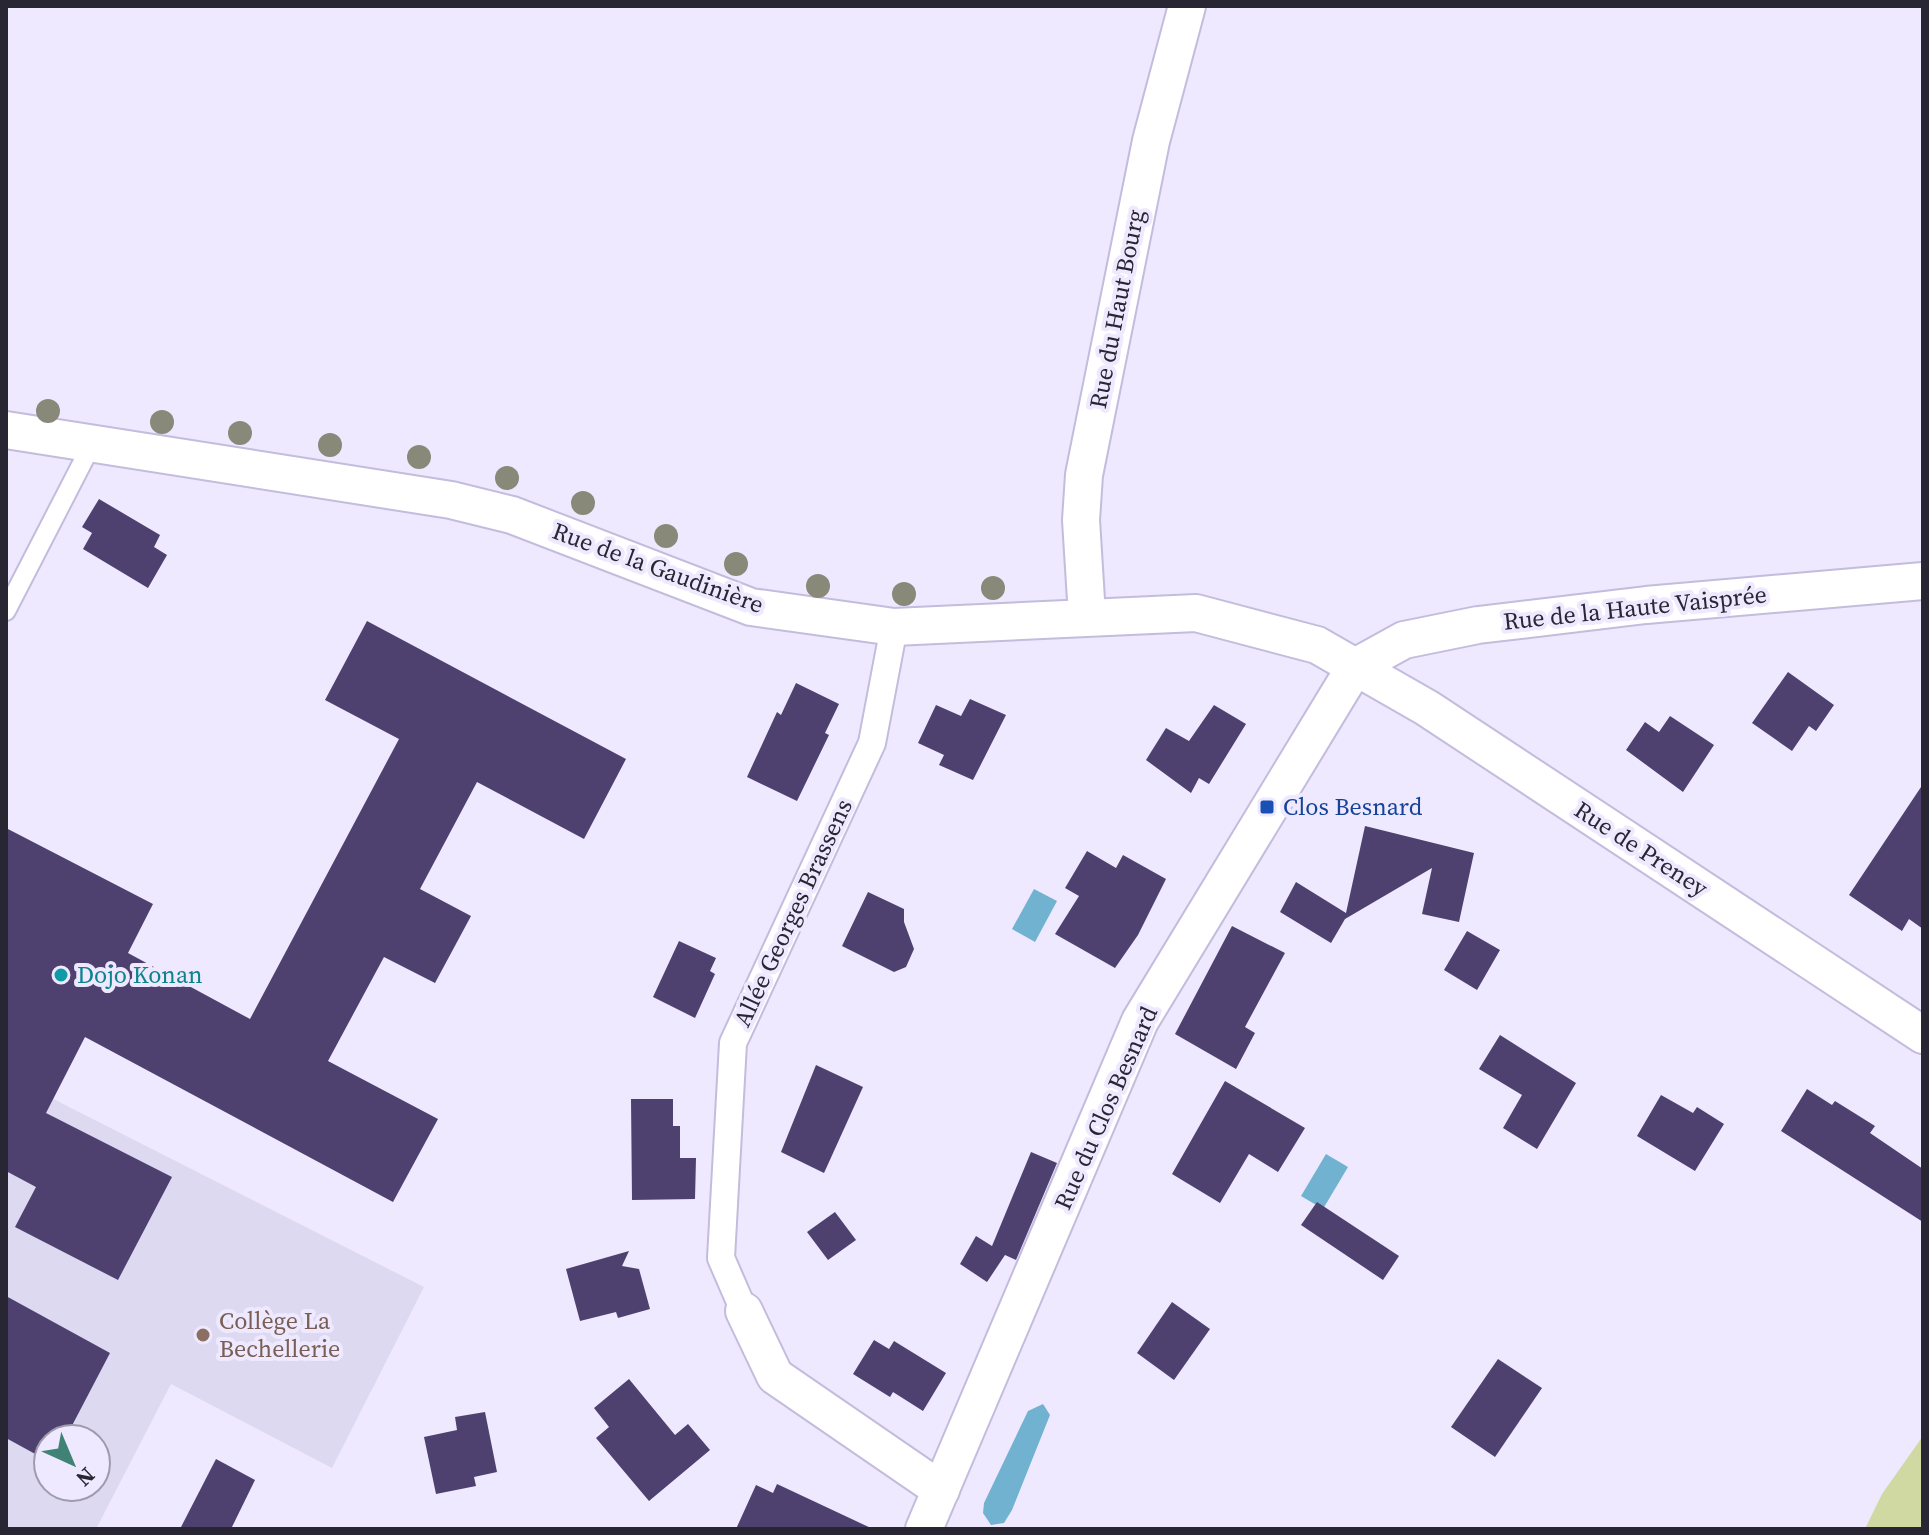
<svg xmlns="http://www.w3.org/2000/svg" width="1929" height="1535" viewBox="0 0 1929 1535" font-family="'Source Serif 4',serif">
	<rect width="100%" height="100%" fill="#eee9fe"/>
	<!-- built -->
	<path fill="#ddd9f1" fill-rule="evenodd" d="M6,1075l418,212 -92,181 -161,-84 -75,145h-90zM48,1439h48v48h-48z"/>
	<!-- garden -->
	<path fill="#d0d9a1" d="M1923,1436v93h-58l17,-35z"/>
	<!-- water -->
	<g fill="#72b2d1">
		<path d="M1034,889l23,12 -22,41 -23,-13z"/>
		<path d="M1326,1154l22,13 -25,42 -22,-13z"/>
		<path d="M1043,1404l7,11 -38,95 -8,13 -13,2 -8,-12 1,-10 44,-92z"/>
	</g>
	<!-- building -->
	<g fill="#4e4170">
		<path d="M99,499l61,36 -6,12 13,8 -19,33 -65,-39 9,-16 -10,-6z"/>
		<path d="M367,621l259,138 -42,80 -107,-57 -57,107 51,27 -36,67 -51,-26 -56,104 110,58 -45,83 -308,-165 -39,76 126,64 -54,103 -103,-53 21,-40 -30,-16v-343l147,76 -25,49 122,66 149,-280 -74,-39z"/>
		<path d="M1788,672l46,33 -18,26 -7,-5 -17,25 -40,-28z"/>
		<path d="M796,683l43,21 -14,29 4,2 -32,66 -50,-24 30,-65 4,3z"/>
		<path d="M970,699l36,16 -33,65 -34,-15 5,-10 -26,-12 18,-38 25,11z"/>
		<path d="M1214,705l32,19 -37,60 -10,-6 -8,15 -45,-33 20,-32 23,13z"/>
		<path d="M1670,716l44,29 -31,47 -57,-42 19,-28 14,10z"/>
		<path d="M1923,784v145l-14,-10 -7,12 -53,-36z"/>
		<path d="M1365,826l109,27 -15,69 -37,-8 10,-46 -87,51 -14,24 -51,-31 16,-30 50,31z"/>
		<path d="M1087,851l29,17 7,-13 43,24 -28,56 -23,33 -60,-34 24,-38 -14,-8z"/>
		<path d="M868,892l36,17v13l10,27 -8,18 -12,5 -52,-26z"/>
		<path d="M1232,926l53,27 -40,74 10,6 -19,36 -61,-35z"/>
		<path d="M1467,931l33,19 -23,40 -33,-20z"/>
		<path d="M679,941l37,17 -6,13 5,3 -20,44 -42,-21z"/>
		<path d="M1500,1035l76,48 -39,66 -34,-21 19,-33 -43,-26z"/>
		<path d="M816,1065l47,22 -39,86 -43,-21z"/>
		<path d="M1225,1081l80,47 -27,44 -29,-18 -29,49 -48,-29z"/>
		<path d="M1807,1089l25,16 3,-4 40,25 -5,7 53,36v53l-142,-91z"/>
		<path d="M1661,1095l32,18 4,-6 27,17 -29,47 -58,-35z"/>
		<path d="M631,1099h42v27h7v32h16l-1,41 -63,1z"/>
		<path d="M1031,1152l26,11 -41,97 -11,-5 -18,27 -27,-18 16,-28 16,10z"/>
		<path d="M1317,1202l82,54 -16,24 -82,-55z"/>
		<path d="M835,1212l21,28 -28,20 -21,-28z"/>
		<path d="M629,1251l-7,15 17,3 11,40 -32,9 -2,-6 -36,9 -14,-52z"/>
		<path d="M6,1296l104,57 -45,86h-17v22l-42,-23z"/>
		<path d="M1172,1302l38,27 -36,51 -37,-27z"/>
		<path d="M874,1340l15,9 5,-8 52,32 -23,38 -30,-19 -3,5 -37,-23z"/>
		<path d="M1498,1359l44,29 -47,69 -44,-30z"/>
		<path d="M629,1379l46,56 13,-11 22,26 -61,51 -53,-63 13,-11 -15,-19z"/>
		<path d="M485,1412l12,60 -23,5 2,9 -40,8 -12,-57 33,-7 -2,-13z"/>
		<path d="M216,1459l39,21 -24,49h-51z"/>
		<path d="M777,1484l96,45h-137l20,-44 17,8z"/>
	</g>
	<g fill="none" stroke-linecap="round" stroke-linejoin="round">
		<!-- service casing -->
		<g stroke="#c3bcdd" stroke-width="22">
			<path id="service" d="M6,611l87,-169"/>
		</g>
		<!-- pedestrian casing -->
		<g stroke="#c3bcdd" stroke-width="30">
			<path id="pedestrian" d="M744,1311l-23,-53 12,-215 139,-300 22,-116"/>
		</g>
		<!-- minor casing -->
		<g stroke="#c3bcdd" stroke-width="40">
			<g id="minor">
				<path d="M6,430l445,70 61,15 239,92 143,20 302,-14 121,32 110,63 496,327"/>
				<path d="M1087,616l-6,-96 3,-45 67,-334 36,-135"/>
				<path d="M744,1311l31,65 166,114"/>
				<path d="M924,1529l216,-508 215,-354 49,-27 74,-15 168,-20 277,-24"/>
			</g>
		</g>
		<!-- service -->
		<use href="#service" stroke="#fff" stroke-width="18"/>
		<!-- pedestrian -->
		<use href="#pedestrian" stroke="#fff" stroke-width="26"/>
		<!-- minor -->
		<use href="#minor" stroke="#fff" stroke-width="36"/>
	</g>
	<!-- trees -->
	<g fill="#888979">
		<circle cx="48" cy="411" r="12"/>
		<circle cx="162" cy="422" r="12"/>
		<circle cx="240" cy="433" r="12"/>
		<circle cx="330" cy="445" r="12"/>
		<circle cx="419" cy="457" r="12"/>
		<circle cx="507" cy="478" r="12"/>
		<circle cx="583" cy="503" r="12"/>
		<circle cx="666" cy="536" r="12"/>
		<circle cx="736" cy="564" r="12"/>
		<circle cx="818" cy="586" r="12"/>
		<circle cx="993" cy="588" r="12"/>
		<circle cx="904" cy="594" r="12"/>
	</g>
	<!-- markers -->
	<rect fill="#1a4fb4" stroke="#eee9fe" stroke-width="3" x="1259" y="799" width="16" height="16" rx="4"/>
	<circle fill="#0f9aa8" stroke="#eee9fe" stroke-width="3" cx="61" cy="975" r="8"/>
	<circle fill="#8d6e63" stroke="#eee9fe" stroke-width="3" cx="203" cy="1335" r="8"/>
	<g text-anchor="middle" stroke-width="8" stroke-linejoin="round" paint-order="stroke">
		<!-- street labels -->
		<g font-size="24" fill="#292633" stroke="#eee9fe">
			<text transform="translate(1117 309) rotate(-79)" y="8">Rue du Haut Bourg</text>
			<text transform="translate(658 568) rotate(20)" y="8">Rue de la Gaudinière</text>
			<text transform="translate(1635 608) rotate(-6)" y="8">Rue de la Haute Vaisprée</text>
			<text transform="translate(1641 849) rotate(33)" y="8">Rue de Preney</text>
			<text transform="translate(793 913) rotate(-65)" y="8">Allée Georges Brassens</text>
			<text transform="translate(1106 1108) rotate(-66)" y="8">Rue du Clos Besnard</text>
		</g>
		<!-- transit labels -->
		<g font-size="24" fill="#164399" stroke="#eee9fe" text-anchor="start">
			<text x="1283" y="815">Clos Besnard</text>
		</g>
		<!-- culture labels -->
		<g font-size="24" fill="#0d838f" stroke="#eee9fe" text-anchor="start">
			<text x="77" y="983">Dojo Konan</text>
		</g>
		<!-- education labels -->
		<g font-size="24" fill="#785e54" stroke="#eee9fe" text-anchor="start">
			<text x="219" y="1329">Collège La<tspan x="219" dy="28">Bechellerie</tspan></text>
		</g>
	</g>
	<!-- border -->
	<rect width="1929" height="1535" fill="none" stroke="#292633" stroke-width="16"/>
	<!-- north arrow -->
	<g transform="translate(72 1463) rotate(136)"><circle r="38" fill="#eee9fe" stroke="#9f9bad" stroke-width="2"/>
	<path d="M0-6L14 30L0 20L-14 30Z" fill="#408376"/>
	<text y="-12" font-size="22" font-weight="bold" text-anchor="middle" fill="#292633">N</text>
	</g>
</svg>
